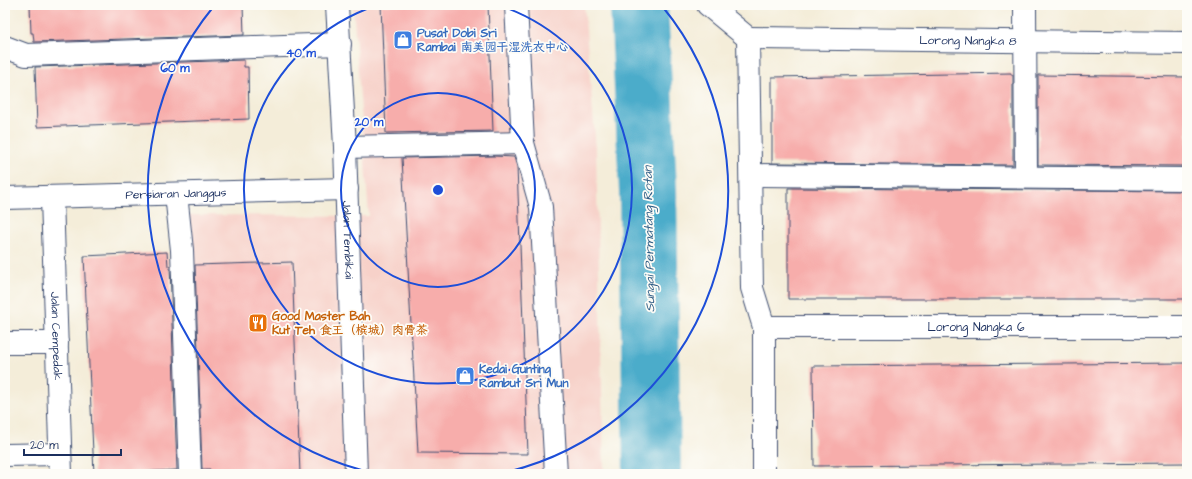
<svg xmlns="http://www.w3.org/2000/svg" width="1192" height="479" viewBox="0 0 1192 479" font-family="'Architects Daughter','LXGW WenKai TC',sans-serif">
	<rect width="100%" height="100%" fill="#fdfcf7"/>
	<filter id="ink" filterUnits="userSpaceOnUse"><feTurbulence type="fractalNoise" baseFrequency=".025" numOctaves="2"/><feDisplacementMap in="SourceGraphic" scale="8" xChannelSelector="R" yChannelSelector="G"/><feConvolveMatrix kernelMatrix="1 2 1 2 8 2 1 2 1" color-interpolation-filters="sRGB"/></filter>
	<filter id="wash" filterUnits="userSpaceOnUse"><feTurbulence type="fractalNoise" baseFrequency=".012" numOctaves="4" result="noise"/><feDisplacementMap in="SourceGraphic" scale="16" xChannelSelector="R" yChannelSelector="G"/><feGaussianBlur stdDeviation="0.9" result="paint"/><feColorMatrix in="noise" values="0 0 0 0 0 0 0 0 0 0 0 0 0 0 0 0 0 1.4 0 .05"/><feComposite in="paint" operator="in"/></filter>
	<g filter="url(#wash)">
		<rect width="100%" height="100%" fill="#f4edd9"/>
		<!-- built -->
		<path fill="#f7d1c9" d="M353,5h231l12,145 8,324h-409l-7,-259 181,1z"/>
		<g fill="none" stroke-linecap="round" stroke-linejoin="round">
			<!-- river -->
			<path stroke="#4bacca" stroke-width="58" d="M639,5l9,185 4,284"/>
		</g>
		<g id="blocks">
			<!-- building -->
			<g fill="#f7adab">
				<path d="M30,5h213l1,30 -210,7 -1,-9h-2z"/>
				<path d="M381,5h107l5,126 -107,2z"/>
				<path d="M244,60v7h4l1,52 -212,8 -2,-60z"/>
				<path d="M1011,73v2h2v90l-241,-2v-86z"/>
				<path d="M1038,75l149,2v89l-149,-1z"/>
				<path d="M494,156l20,1 3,10 11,287 -110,-1 -16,-295z"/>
				<path d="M788,188l399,3v108h-399z"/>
				<path d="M167,252l1,14h2l7,204 -83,4 -10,-218z"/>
				<path d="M292,262l8,212h-90v-5h-8l-7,-204z"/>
				<path d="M1187,363v100l-373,3 -1,-100z"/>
			</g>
		</g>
	</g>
	<g filter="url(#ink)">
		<use href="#blocks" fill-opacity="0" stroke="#3c4c70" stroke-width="1"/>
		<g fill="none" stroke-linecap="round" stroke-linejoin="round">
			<!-- minor casing -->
			<g stroke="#3c4c70" stroke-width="24">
				<g id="minor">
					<path id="s1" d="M337,5l8,142 11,327"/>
					<path d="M516,5l7,138 18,64 15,267"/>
					<path d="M708,5l40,33"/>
					<path d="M1025,5l1,172"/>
					<path id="s2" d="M748,38l439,5"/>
					<path d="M748,38l4,250 12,39v147"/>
					<path d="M5,47l21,8 314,-11"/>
					<path d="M345,147l178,-4"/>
					<path d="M751,175l436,4"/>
					<path d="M176,194l6,56 8,224"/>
					<path id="s3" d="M5,198l342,-9"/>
					<path id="s4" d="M52,198l9,276"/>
					<path id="s5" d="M764,327h423"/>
					<path d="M5,343h52"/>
					<path d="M5,455l55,-1"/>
				</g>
			</g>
			<!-- minor -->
			<use href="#minor" stroke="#fff" stroke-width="22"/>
		</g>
	</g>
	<!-- distance rings -->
	<g fill="none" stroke="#1d4ed8" stroke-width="2">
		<circle cx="438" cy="190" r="97"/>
		<path d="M498 5A194 194 0 1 1 378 5"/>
		<path d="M378 474A290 290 0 0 1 214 6M662 6A290 290 0 0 1 498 474"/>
	</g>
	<!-- icons -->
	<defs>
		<g id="shop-square" transform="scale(1)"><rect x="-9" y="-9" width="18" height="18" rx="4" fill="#3f7fe0" stroke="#fdfcf7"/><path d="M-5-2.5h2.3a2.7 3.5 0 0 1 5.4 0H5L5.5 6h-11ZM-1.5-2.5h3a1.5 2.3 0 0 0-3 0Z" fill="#fff"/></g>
		<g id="restaurant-square" transform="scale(1)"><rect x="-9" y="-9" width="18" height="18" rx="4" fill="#e8710a" stroke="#fdfcf7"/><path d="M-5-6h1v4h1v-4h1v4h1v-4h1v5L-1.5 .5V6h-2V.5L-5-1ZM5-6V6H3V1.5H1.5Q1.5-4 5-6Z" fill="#fff"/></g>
	</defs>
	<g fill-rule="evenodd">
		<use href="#shop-square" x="403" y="40"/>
		<use href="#restaurant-square" x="258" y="323"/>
		<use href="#shop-square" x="465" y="376"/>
	</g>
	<g text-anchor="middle" stroke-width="3.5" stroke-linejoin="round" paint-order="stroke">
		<!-- shop labels -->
		<g font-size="12" font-weight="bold" fill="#366cbe" stroke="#fdfcf7" text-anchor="start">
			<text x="417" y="37">Pusat Dobi Sri<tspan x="417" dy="14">Rambai 南美园干湿洗衣中心</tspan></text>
			<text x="479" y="373">Kedai Gunting<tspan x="479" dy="14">Rambut Sri Mun</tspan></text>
		</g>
		<!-- street labels -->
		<g font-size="12" fill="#1b2f5e" stroke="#fdfcf7">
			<text dy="4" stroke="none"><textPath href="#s2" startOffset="220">Lorong Nangka 8</textPath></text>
			<text dy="4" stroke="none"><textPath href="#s3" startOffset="171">Persiaran Janggus</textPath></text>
			<text dy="4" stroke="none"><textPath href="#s1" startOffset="235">Jalan Tembikai</textPath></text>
			<text dy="4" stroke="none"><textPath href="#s5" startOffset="212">Lorong Nangka 6</textPath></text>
			<text dy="4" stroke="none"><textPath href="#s4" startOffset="138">Jalan Cempedak</textPath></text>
		</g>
		<!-- food labels -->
		<g font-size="12" font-weight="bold" fill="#c56008" stroke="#fdfcf7" text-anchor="start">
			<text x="272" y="320">Good Master Bah<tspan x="272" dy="14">Kut Teh 食王（槟城）肉骨茶</tspan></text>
		</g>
		<!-- water labels -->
		<g font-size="13" font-style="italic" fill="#2c5b84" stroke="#fdfcf7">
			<text transform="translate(648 239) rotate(-91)" y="5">Sungai Permatang Rotan</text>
		</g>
	</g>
	<circle cx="438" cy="190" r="6" fill="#1d4ed8" stroke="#fdfcf7" stroke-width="2"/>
	<g font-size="12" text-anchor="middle" font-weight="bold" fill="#1d4ed8" stroke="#fdfcf7" stroke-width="3.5" stroke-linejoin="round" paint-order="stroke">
		<text x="301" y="57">40 m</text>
		<text x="175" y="72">60 m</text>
		<text x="369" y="126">20 m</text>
	</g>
	<!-- margin -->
	<rect width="1192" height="479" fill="none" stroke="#fdfcf7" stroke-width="20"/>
	<!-- scale -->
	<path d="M24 449v6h97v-6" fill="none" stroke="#1b2f5e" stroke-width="2"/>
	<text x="30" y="449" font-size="12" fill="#1b2f5e" stroke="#fdfcf7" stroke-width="3" paint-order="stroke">20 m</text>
</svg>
